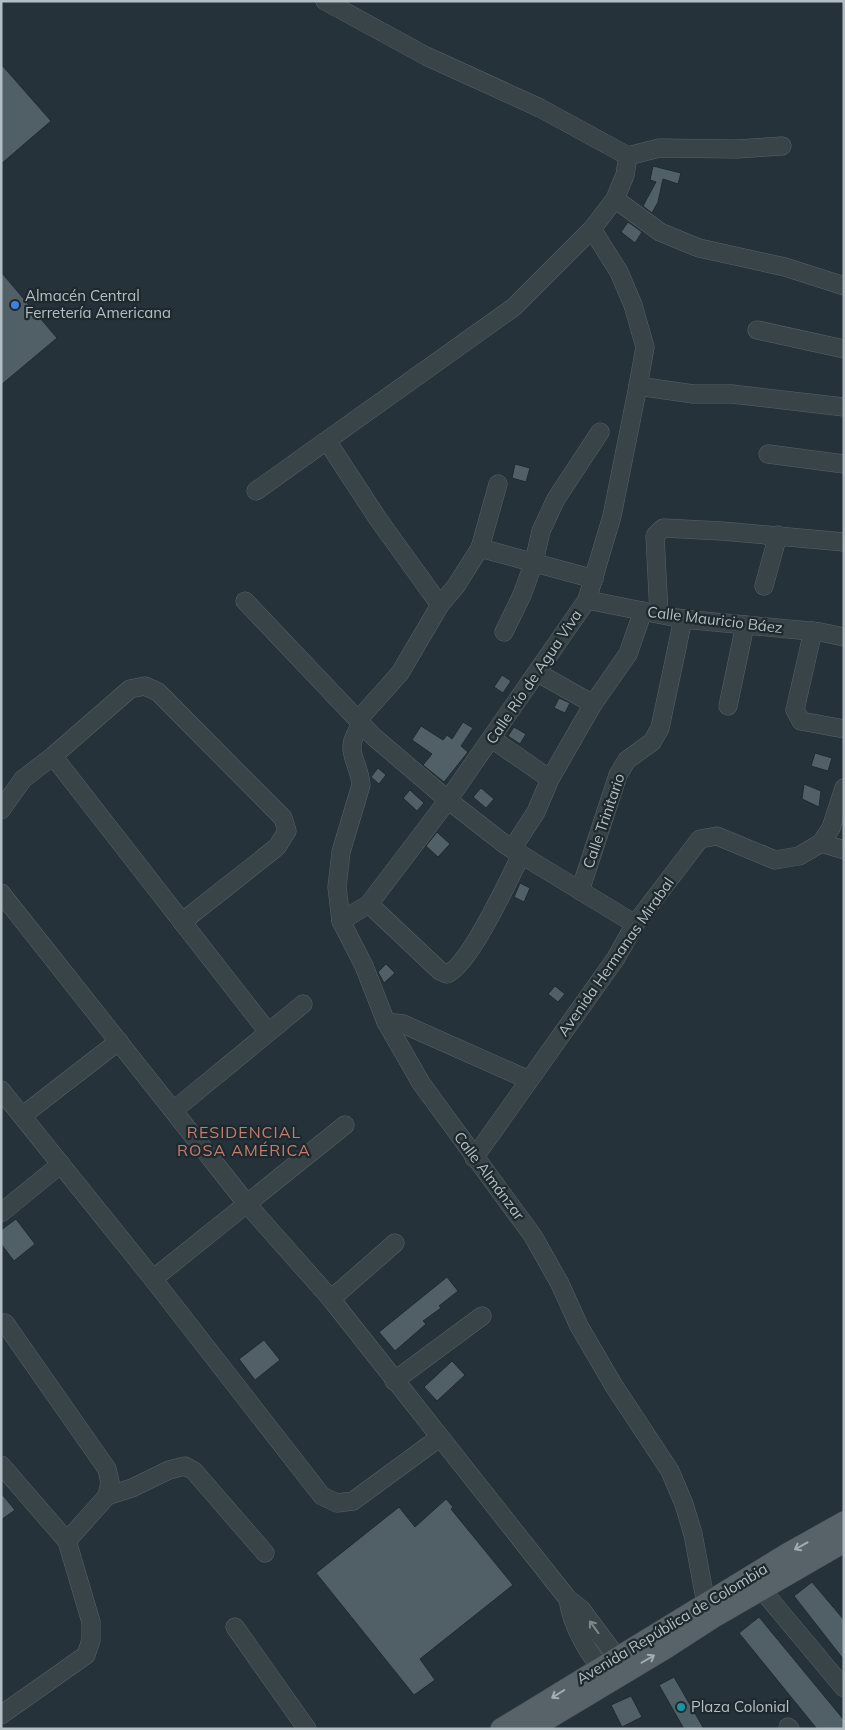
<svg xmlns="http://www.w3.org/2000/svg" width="845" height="1730" viewBox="0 0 845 1730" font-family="Mulish,sans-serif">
	<rect width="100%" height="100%" fill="#253239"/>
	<!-- building -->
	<g fill="#516067" stroke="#202b30">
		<path d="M1,64l50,57 -50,43z"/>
		<path d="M653,166l28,7 -3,11 -15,-5 -5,23 -6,11 -9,-7 13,-24 -6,-2z"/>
		<path d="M628,222l14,10 -7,11 -14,-11z"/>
		<path d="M1,272l56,66 -56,47z"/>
		<path d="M515,464l15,4 -4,14 -14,-4z"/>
		<path d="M502,675l9,6 -8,12 -9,-6z"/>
		<path d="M559,698l11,5 -5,10 -11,-5z"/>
		<path d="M463,722l10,6 -12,18 7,6 -24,30 -21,-17 9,-11 -20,-14 9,-14 22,14 4,-5 5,4z"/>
		<path d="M514,727l12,7 -6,10 -12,-8z"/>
		<path d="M815,753l17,5 -4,13 -17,-5z"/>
		<path d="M378,768l8,7 -7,9 -8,-7z"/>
		<path d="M804,784l17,7 -2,16 -17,-8z"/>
		<path d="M481,788l13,11 -8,9 -13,-11z"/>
		<path d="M410,790l14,13 -7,8 -14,-13z"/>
		<path d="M437,832l13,12 -12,13 -12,-11z"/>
		<path d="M520,883l10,5 -6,14 -10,-5z"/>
		<path d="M386,964l9,9 -11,10 -6,-11z"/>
		<path d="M555,986l10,8 -7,8 -10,-8z"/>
		<path d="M16,1219l19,25 -21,17 -13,-17v-14z"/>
		<path d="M447,1277l11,14 -19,15 2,2 -18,13 3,3 -31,27 -16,-19z"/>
		<path d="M264,1340l16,20 -25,20 -16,-21z"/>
		<path d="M452,1361l13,14 -28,26 -13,-14z"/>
		<path d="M1,1493l14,17 -14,10z"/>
		<path d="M446,1499l7,8 -2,2 62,76 -93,74 15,21 -21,15 -98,-122 83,-66 16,20z"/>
		<path d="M812,1582l32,38v40l-50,-64z"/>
		<path d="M759,1617l85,103v9h-27l-78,-96z"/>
		<path d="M674,1677l30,52h-20l-25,-44z"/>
		<path d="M631,1696l11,21 -20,10 -11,-22z"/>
	</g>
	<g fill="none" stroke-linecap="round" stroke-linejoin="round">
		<!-- minor casing -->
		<g stroke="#576267" stroke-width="19">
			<g id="minor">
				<path d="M325,1l101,55 114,52 88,48"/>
				<path d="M615,199l10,-24 3,-19 31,-8 78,1 45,-3"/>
				<path d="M844,286l-59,-19 -86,-19 -39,-16 -45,-33 -23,30 27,43 14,33 12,42 -7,39 55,8h39l112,13"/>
				<path d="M757,330l87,19"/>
				<path d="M327,441l51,78 62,86"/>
				<path d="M768,454l76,10"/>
				<path d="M256,491l258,-184 78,-78"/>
				<path d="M480,548l18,-64"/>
				<path d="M764,586l14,-51"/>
				<path d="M587,600l96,19 137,13 24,5"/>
				<path d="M245,601l129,136 74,63 59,46 128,78"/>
				<path d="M659,614l-4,-78 8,-8 59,3 122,11"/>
				<path d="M813,631l-18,79 6,11 43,8"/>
				<path d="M504,632l18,-37 12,-33 7,-31 15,-32 44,-67"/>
				<path d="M538,673l55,31"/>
				<path d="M728,706l17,-81"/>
				<path d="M358,720l42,-47 40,-68 16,-19 24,-38 114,31"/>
				<path d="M362,724c-21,27 -3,35 -1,61l-20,67 -4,35 4,34 23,45 22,56 35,61 112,153 27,48 19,42 35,60 56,85 14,33 9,30 13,70 5,9"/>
				<path d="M492,739l58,40"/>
				<path d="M53,756l215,276"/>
				<path d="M1,810l22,-31 30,-23 77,-67 15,-3 13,6 125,126 4,13 -10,16 -95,75"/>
				<path d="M821,843l23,7"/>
				<path d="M512,849l24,-37 14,-33 43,-75 35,-50 15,-43"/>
				<path d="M580,891l38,-116 9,-15 25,-18 8,-14 23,-109"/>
				<path d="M1,893l246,311 84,95 237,300 13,10 43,58"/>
				<path d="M369,904l71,67 7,3c23,-9 62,-95 74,-119"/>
				<path d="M341,921l28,-17 79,-104 139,-200 25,-84 26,-130"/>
				<path d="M386,1022l17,2 126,56"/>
				<path d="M1,1090l152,189 169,217 15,7 16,-2 86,-63"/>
				<path d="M174,1110l129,-106"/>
				<path d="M22,1116l97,-75"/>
				<path d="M474,1158l142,-200 19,-34 65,-85 17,-3 58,24 24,-4 22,-13 10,-15 13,-40"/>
				<path d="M1,1213l60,-49"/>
				<path d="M153,1279l192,-154"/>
				<path d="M331,1299l64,-56"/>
				<path d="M5,1323l102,146 3,13 -3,14 -40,45"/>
				<path d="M394,1381l88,-65"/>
				<path d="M1,1465l66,76 24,81v18l-5,15 -85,60"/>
				<path d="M107,1496l25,-8 37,-18 16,-4 9,5 71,82"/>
				<path d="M762,1590l82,98"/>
				<path d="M568,1599c4,30 22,55 39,79"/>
				<path d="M235,1627l72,102"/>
				<path d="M788,1727l2,2"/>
			</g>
		</g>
		<!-- major casing -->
		<g stroke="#424d52" stroke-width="22">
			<g id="major">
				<path d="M501,1729l286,-175 57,-32"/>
				<path d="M531,1729l135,-81 48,-31 130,-75"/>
			</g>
		</g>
		<!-- minor -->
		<use href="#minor" stroke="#394449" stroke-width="18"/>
		<!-- major -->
		<use href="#major" stroke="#576369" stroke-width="21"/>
	</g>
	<!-- one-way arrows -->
	<defs><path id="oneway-shaft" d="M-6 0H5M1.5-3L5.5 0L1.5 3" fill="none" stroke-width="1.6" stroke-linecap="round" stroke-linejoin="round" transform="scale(1.25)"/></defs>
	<g stroke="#a1adb3">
		<use href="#oneway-shaft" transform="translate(801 1546) rotate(151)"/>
		<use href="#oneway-shaft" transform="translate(648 1659) rotate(-30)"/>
		<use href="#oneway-shaft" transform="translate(558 1694) rotate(148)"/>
	</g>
	<use stroke="#7d888d" href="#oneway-shaft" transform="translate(594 1627) rotate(-126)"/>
	<!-- markers -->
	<circle fill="#3f7fe0" stroke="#1e292e" stroke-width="2" cx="15" cy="305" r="5"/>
	<circle fill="#0f9aa8" stroke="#1e292e" stroke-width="2" cx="681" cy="1707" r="5"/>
	<g text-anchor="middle" stroke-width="4.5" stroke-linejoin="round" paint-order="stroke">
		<!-- poi labels -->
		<g font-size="15" fill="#b4bfc5" stroke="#1e292e" text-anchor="start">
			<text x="25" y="301">Almacén Central<tspan x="25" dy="17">Ferretería Americana</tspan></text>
			<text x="691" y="1712">Plaza Colonial</text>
		</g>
		<!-- street labels -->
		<g font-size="15" fill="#b4bfc5" stroke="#1e292e">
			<text transform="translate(715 620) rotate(7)" y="5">Calle Mauricio Báez</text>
			<text transform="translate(534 677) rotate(-56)" y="5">Calle Río de Agua Viva</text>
			<text transform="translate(604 821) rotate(-71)" y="5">Calle Trinitario</text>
			<text transform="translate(616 957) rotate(-55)" y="5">Avenida Hermanas Mirabal</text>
			<text transform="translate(489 1176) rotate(53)" y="5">Calle Almánzar</text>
			<text transform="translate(672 1624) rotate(-31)" y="5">Avenida República de Colombia</text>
		</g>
		<!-- neighbourhood labels -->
		<g font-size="16" letter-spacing="1" fill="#c77d6d" stroke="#1e292e">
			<text x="244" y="1138">RESIDENCIAL<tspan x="244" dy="18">ROSA AMÉRICA</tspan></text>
		</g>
	</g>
	<!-- border -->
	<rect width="845" height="1730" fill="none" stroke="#b4bfc5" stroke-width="5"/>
</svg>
